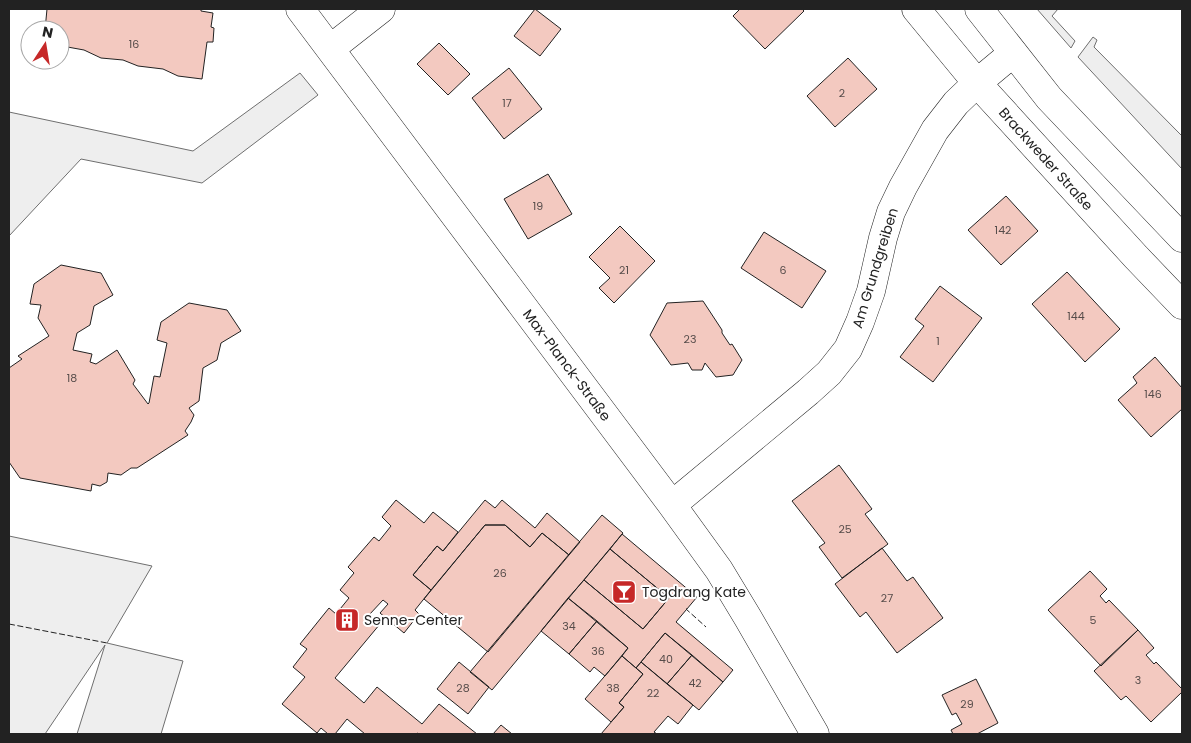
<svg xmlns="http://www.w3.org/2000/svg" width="1191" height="743" viewBox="0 0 1191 743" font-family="Poppins,sans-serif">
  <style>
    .green { fill: #eee; stroke: #6f6f6f }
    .building { fill: #f3c9c0; stroke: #222 }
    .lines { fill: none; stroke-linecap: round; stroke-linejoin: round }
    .street-casing { stroke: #222; stroke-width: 29 }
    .secondary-casing { stroke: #222; stroke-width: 29 }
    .street { stroke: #fff; stroke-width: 28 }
    .secondary { stroke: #fff; stroke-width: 28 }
    .fence { stroke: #222; stroke-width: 1; stroke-dasharray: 6 2.5; stroke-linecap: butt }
    .labels { text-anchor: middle; stroke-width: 4; stroke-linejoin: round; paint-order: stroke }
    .number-label { font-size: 11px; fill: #564c4a }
    .street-label { font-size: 14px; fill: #222; stroke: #fff }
    .poi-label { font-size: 14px; fill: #222; stroke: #fff; text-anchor: start }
  </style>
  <rect width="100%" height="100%" fill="#fff"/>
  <path class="green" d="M1037,9H1058L1052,16L1075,41L1071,48Z
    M1093,37L1097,40L1094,47L1182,136V169L1078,57Z
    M300,73L318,95L202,183L81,159L9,236V112L193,151Z
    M9,536L152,566L107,643L183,661L161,734H77L105,645L45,734H9Z"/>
  <path class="building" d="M47,9H201V11L213,13L211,27L214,28L213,42H207L202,79L178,76L163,69L138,66L123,60L101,58L84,50L62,46L60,45V30H45Z
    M535,9L561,29L540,56L514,36Z
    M740,9H802L804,11L765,49L733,16Z
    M439,43L470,74L448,95L417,64Z
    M848,58L877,89L835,127L807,96Z
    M509,68L542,109L504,139L472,98Z
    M548,174L572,214L528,239L504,199Z
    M1006,196L1038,231L1001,265L968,230Z
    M620,226L655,261L614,303L599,288L610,278L589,257Z
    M764,232L826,271L802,308L741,268Z
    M61,265L101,273L113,295L94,306L90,325L77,333L73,350L92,354L90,362L96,364L117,350L135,380L133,384L148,404L149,403L154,376L160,377L167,343L157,340L161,322L189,303L227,310L241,331L221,343L217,360L203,368L199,401L189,408L194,415L191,422L185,431L188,435L137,468H131L121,475L108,473L107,482L100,486L92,484L91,491L20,478L9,462V368L22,359L18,356L49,336L38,318L41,305L30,304L34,284Z
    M1067,272L1120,329L1085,362L1032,304Z
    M940,286L982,318L933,382L900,357L924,326L915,319Z
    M703,301L722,330V333L730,345L732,344L742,360L733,375L716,377L705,363L702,370H692L688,363L671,365L650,335L667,303Z
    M1155,357L1182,388V409L1151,437L1118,400L1137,383L1133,377Z
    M839,465L872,509L865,514L888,544L842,578L819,547L825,543L792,501Z
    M396,500L424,523L433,512L458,532L443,551L437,546L413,575L431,590L415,610L419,614L404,633L380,613L388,604L383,600L369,615L380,624L335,678L364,703L377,687L422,724L439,704L477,734H419L417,733L416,734H365L347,719L335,734H328L321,728L317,733L282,704L305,677L293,667L307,649L300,644L329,608L336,614L349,598L340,590L354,573L348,567L374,537L379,541L391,526L382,517Z
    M485,500L495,508L502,500L535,528L547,513L580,542L569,555L542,533L530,547L505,525H485L431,590L413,575L437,546L443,551Z
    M602,515L623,533L492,690L470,672Z
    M485,525H505L530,547L542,533L569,555L488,652L424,599Z
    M622,534L697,597L676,622L733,670L723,682L665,633L636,668L622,656L628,648L568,598L584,580L643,629L669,598L610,549Z
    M882,548L907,581L913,577L943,618L897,653L866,612L860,617L835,584Z
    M610,549L669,598L643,629L584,580Z
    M1090,571L1107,589L1100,596L1106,603L1109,600L1138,630L1101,666L1048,610Z
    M568,598L597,621L569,654L541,631Z
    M597,621L628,648L605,676L594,667L590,672L569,654Z
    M1138,630L1154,648L1146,655L1154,664L1156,662L1182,689V692L1151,722L1126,696L1121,700L1094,671Z
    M665,633L692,655L667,684L641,662Z
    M692,655L723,682L699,710L667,684Z
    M622,656L643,674L619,703L624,707L611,722L585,699Z
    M459,662L489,687L468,714L437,689Z
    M641,662L693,705L678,724L668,716L654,732L657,734H601L624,707L619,703L643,674L636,668Z
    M976,679L998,723L977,734H953L951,730L962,724L956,713L952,715L942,695Z
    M501,725L512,734H493Z"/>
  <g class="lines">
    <defs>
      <path id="street" d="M300,9L672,505L719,570L748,618L815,734
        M330,49L381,9
        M672,505L808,392L829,373L848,349L860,322L871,291L883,238L891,212L903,187L935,130L956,103L977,83L1013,53"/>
      <path id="secondary" d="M916,9L977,83L1136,257L1182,305
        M979,9L1049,98L1182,238"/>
    </defs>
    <use href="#street" class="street-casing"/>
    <use href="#secondary" class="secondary-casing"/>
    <use href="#street" class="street"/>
    <use href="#secondary" class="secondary"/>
    <path class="fence" d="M687,609H686L706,627
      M9,624L107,643"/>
  </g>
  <defs>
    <symbol id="bar-square" viewBox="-11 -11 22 22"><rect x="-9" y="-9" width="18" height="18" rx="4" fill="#c62828" stroke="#fff"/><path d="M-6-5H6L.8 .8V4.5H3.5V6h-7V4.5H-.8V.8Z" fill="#fff"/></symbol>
    <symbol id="building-square" viewBox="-11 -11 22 22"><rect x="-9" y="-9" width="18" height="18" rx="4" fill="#c62828" stroke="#fff"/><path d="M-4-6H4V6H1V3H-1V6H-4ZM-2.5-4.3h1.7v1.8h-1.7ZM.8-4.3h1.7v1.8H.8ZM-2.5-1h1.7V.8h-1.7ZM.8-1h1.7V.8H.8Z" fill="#fff"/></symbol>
  </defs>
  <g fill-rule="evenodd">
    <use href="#bar-square" x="610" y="578" width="28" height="28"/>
    <use href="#building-square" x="333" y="606" width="28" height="28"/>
  </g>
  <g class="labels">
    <g class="number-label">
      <text x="134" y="48">16</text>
      <text x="842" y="97">2</text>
      <text x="507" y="107">17</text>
      <text x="538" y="210">19</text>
      <text x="1003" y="234">142</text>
      <text x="624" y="274">21</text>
      <text x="783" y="274">6</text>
      <text x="1076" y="320">144</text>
      <text x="690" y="343">23</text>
      <text x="938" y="345">1</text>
      <text x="72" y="382">18</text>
      <text x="1153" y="398">146</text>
      <text x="845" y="533">25</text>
      <text x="500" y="577">26</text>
      <text x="887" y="602">27</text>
      <text x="1093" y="624">5</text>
      <text x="569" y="630">34</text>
      <text x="598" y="655">36</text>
      <text x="666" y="663">40</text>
      <text x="1138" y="684">3</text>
      <text x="695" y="687">42</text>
      <text x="463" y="692">28</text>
      <text x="613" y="692">38</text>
      <text x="653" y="697">22</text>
      <text x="967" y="708">29</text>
    </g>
    <g class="street-label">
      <text transform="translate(1046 159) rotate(48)" y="5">Brackweder Straße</text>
      <text transform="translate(875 268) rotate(-73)" y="5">Am Grundgreiben</text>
      <text transform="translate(567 365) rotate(53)" y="5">Max-Planck-Straße</text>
    </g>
    <g class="poi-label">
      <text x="642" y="597">Togdrang Kate</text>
      <text x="364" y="625">Senne-Center</text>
    </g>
  </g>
  <rect width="1191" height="743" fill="none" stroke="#222222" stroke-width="20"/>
  <g transform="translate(45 45) rotate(12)"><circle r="24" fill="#ffffff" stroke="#a7a7a7"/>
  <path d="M0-4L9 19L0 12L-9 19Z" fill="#c62828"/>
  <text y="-8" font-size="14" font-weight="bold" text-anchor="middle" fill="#222222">N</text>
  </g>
</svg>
